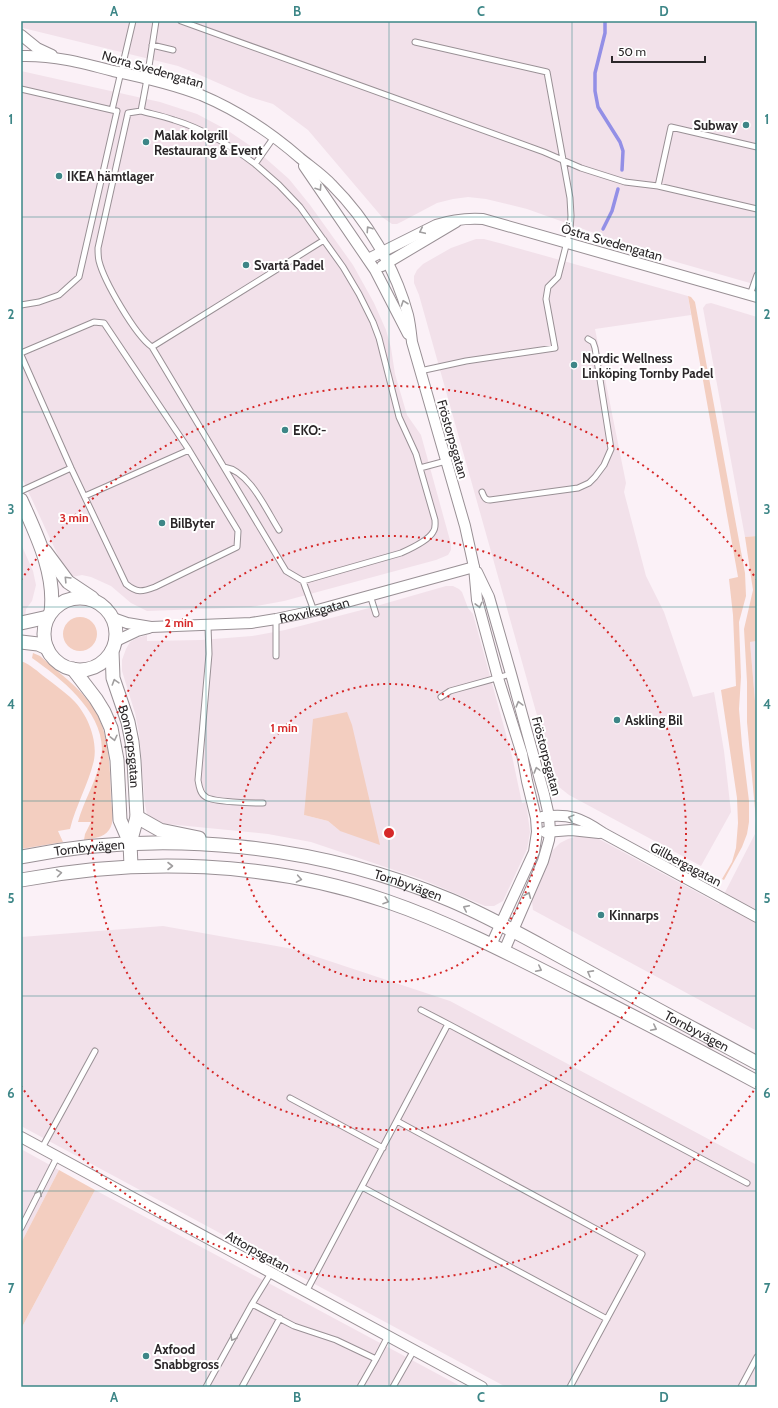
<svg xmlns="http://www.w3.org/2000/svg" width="778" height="1408" viewBox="0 0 778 1408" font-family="Cabin,sans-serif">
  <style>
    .built { fill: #f2e1ea; fill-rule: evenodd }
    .green { fill: #f3cec0 }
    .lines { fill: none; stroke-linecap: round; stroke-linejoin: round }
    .stream { stroke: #938fe6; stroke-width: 3.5 }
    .lane-casing { stroke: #999095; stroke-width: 7 }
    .street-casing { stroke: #999095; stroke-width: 12 }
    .secondary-casing { stroke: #999095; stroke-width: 15 }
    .lane { stroke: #fff; stroke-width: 5 }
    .street { stroke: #fff; stroke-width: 10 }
    .secondary { stroke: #fff; stroke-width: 13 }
    .oneway { stroke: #a09e9f }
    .grid { fill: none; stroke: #3d8687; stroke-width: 1; stroke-opacity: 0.55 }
    .ring { fill: none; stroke: #d62828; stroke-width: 2; stroke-dasharray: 2 4 }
    .poi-dot { fill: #3d8687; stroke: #fff; stroke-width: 1.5 }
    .labels { text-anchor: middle; stroke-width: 4; stroke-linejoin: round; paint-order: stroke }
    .street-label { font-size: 13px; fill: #2b2729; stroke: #fff }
    .poi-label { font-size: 13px; font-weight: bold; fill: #2b2729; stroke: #fff; text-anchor: start }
    .centre { fill: #d62828; stroke: #fff; stroke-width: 2 }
    .ring-label { font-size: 12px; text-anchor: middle; font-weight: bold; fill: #d62828; stroke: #fff; stroke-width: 4; stroke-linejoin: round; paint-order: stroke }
    .neatline { fill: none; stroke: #3d8687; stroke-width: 1.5 }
    .grid-label { font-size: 13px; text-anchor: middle; font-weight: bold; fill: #3d8687 }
  </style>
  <rect width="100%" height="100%" fill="#fbf1f7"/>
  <path class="built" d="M21,21H757V285L673,261L527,209L486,199L468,197L453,199L437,203L403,221L397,224H392L382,217L308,130L273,104L250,97L193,72L178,66L23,28Z
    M21,71L160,102L197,114L227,130L255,149L289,179L310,205L353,265L374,303L386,330L391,348L395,374L407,415L421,435L451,544V550L448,555L436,560L284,601L251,607L229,608L147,611L131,603L111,586L91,577L82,575L72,577L68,573L61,562L21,476Z
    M476,239H484L503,244L688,296L691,315L595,329L626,483L624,492L646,576L664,612L693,697L714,692L724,751L731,812L701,866L569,795L559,787L554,776L419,295L414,283V276L417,270L423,264L451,248Z
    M711,303L757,317V536L745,537L703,308L706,304Z
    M21,544L33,571L36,585L32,601L26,609L25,617H21Z
    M446,586H453L459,589L462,592L468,608L473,614L512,756L522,803L526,802L527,809L530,832L527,849L503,901L494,906H485L421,879L311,842L268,834L157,823L147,814L145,805L139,733L135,713L122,671V660L126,649L130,642L137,638L147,635V641L201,640L252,636L285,630L373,607ZM352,725L340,831L328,821L304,815Z
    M757,641V724L750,642Z
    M757,830V1031L533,910L532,902L533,895L540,875L553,850L560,843L568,839L578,836H588L599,839L719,904Z
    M163,926L293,949L450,1001L757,1165V1387H506L21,1126V937Z
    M21,1149L59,1170L21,1243Z
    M95,1190L462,1387H21V1329Z"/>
  <path class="green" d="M688,296L691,297L695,302L745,573L746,596L739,622L741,677L739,709L742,745L749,801V822L747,834L742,847L724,880L722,879L732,862L736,848L738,823L737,798L721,690L736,686L733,615L729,579L738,577Z
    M757,536V641L750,642L757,724V830L755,834L756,820L747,722V682L744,629L753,590L745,537Z
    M63 634a17 17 0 1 1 34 0a17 17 0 1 1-34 0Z
    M33,653L40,656C58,672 79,687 93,707C110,733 110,769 111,800C112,809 115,822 109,830C103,838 94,838 84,840L85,834L91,822H78C84,800 97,780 101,758C109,716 62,679 32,658Z
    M21,661C31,665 37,671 46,678C54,684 62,690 70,697C86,711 98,738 94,760C89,783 76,805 70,829L58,831L63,842L21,849Z
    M347,712L352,725L380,845L340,831L328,821L304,815L313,719Z
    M59,1170L95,1190L21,1329V1243Z"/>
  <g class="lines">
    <path class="stream" d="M605,21V33L595,73V91L598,107L620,142L623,151L622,170
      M603,229L612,211L618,189"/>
    <defs>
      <path id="lane" d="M156,21L147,79L141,111L128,113L98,248C98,252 98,257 99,261C104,281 135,335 152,347L286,571L303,581
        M181,21L544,152L581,168L625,182L658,186L757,209
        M415,42L547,72L570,198L571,216L570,230L558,277L548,287L546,299L555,348L466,361L420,371
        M152,45L173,50
        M21,89L112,110L133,21
        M141,111C152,114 163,116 174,120C204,129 230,145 255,164
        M274,137L255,164L279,185L300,207L343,267L359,294L373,322L379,338L399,417L416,454L420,468L446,461
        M658,186L671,127L757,147
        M750,295L757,275
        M21,305L39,302L59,295L79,277L117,111L112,110
        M152,347L324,240
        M21,353L94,322L104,323L189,450L238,531L237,547L155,587C142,592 137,593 126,584L71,468L21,355
        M224,467C250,471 266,510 279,530
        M21,491L71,468
        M482,492C484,497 485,500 490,500L578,488L589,483L595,477L604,465L611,449L595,348L593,342L588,339
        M85,496L189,450
        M370,595L376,614
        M314,611L303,581L401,553C410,549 428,541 433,532C436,528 435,524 435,520L420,468
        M276,619V656
        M208,626L209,654L198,780C199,786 200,794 206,797C213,802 251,803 263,803
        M441,697L450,691L511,674
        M421,1010L448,1024
        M290,1098L383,1148
        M397,1121L642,1254L570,1387
        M42,1148L95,1051
        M362,1187L607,1319
        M21,1228L57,1157
        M271,1273L252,1304L294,1326L336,1340L376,1359L388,1336
        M306,1292L448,1024L747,1183
        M206,1387L252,1304
        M242,1387L280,1318
        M360,1387L376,1359
        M393,1387L414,1350
        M741,1387L757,1357"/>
      <g id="street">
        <path d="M21,35L37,48L52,55"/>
        <path d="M21,56C53,55 83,63 113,71C142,77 173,84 201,95C239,111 269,131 300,158C311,167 323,175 332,185C367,220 395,267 408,315C410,323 411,333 412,342L465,526L474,567L477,600L498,678L522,754L527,781L536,818L537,832L534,852L491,945"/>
        <path d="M304,166L375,270L408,334"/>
        <path d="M368,259L436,225C451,220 467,218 483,219L757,297"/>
        <path d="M382,266L456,222"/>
        <path d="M477,572L489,597L511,674L544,794L549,816L550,832L549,840L543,861L504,951"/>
        <path id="s1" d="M113,618L127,623L151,627L251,623L276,619L314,611L474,567"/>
        <path d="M116,641L137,631L149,628"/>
        <path d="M542,817C569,813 581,818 603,833L757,917"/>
        <path d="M545,832L571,830L599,833"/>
        <path d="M21,1137L482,1387"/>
      </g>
      <g id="secondary">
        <path d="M21,500C36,534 56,573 51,612"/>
        <path d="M45,551L68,582L92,598"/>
        <circle cx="80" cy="634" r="36"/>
        <path d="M21,623L48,617"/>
        <path d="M21,642L38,644L47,648"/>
        <path id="s2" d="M112,651L113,678L128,722L132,742L134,761L137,817L130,843"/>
        <path d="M73,669L96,699L104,712L111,728L117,760L120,820L130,843L131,866"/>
        <path d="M137,817L160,830L199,838"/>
        <path id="s3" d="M21,857C163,828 317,844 450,900C495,919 537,944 580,967C639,1000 698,1031 757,1063"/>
        <path d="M21,880C141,857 269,861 386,901C453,924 516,957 579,989C639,1019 698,1050 757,1082"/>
      </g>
    </defs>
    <use href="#lane" class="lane-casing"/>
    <use href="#street" class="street-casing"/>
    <use href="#secondary" class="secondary-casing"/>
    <use href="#lane" class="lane"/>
    <use href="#street" class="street"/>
    <use href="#secondary" class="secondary"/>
  </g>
  <defs><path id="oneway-chevron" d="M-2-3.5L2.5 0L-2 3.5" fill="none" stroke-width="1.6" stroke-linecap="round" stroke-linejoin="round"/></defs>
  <g class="oneway">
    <use href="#oneway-chevron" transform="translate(319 188) rotate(57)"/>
    <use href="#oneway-chevron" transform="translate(369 229) rotate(-124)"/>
    <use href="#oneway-chevron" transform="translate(422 231) rotate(155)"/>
    <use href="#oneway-chevron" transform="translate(404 303) rotate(-109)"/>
    <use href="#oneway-chevron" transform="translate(67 579) rotate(-134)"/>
    <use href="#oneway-chevron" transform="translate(479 605) rotate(76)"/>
    <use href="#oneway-chevron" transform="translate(115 682) rotate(-107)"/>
    <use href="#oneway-chevron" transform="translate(519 704) rotate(-105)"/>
    <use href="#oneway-chevron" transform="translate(114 738) rotate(77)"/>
    <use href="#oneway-chevron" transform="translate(537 770) rotate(-106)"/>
    <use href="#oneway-chevron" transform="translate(571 818) rotate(-165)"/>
    <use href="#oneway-chevron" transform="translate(170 866)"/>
    <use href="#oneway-chevron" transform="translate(59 873) rotate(-8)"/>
    <use href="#oneway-chevron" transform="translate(299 879) rotate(10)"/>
    <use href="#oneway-chevron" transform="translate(528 895) rotate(-67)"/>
    <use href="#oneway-chevron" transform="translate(386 901) rotate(19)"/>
    <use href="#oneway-chevron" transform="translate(466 908) rotate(-154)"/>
    <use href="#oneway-chevron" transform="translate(539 969) rotate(27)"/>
    <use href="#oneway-chevron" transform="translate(590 973) rotate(-151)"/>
    <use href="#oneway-chevron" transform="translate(654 1028) rotate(27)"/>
    <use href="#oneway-chevron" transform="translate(39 1193) rotate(-64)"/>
    <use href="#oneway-chevron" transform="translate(233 1338) rotate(119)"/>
  </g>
  <path class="grid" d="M206,21V1387M389,21V1387M572,21V1387M21,217H757M21,412H757M21,607H757M21,801H757M21,996H757M21,1191H757"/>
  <g class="ring">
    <circle cx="389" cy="833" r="149"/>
    <circle cx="389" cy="833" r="297"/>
    <path d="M757 1086A446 446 0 0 1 21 1086M21 580A446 446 0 0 1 757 580"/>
  </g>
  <g class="poi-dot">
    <circle cx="746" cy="125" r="4"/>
    <circle cx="146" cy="142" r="4"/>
    <circle cx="59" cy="176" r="4"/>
    <circle cx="246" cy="265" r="4"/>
    <circle cx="574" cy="365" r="4"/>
    <circle cx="285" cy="430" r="4"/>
    <circle cx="162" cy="523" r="4"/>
    <circle cx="617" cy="720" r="4"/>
    <circle cx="601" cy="915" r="4"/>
    <circle cx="146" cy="1356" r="4"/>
  </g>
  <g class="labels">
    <g class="street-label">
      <text transform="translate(153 69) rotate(16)" y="5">Norra Svedengatan</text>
      <text transform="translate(612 242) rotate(16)" y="5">Östra Svedengatan</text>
      <text transform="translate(453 439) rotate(74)" y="5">Fröstorpsgatan</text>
      <text dy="5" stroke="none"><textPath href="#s1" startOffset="204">Roxviksgatan</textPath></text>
      <text dy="5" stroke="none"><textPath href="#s2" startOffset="98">Bonnorpsgatan</textPath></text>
      <text transform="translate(547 756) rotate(75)" y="5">Fröstorpsgatan</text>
      <text dy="5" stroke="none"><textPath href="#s3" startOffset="69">Tornbyvägen</textPath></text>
      <text transform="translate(686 864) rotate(28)" y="5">Gillbergagatan</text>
      <text dy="5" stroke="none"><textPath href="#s3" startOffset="393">Tornbyvägen</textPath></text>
      <text dy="5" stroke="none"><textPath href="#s3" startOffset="717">Tornbyvägen</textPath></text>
      <text transform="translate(258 1251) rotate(29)" y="5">Attorpsgatan</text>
    </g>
    <g class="poi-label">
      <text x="738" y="130" text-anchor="end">Subway</text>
      <text x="154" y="140">Malak kolgrill<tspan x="154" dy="15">Restaurang &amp; Event</tspan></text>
      <text x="67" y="181">IKEA hämtlager</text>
      <text x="254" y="270">Svartå Padel</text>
      <text x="582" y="363">Nordic Wellness<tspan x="582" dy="15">Linköping Tornby Padel</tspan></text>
      <text x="293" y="435">EKO:-</text>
      <text x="170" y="528">BilByter</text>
      <text x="625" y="725">Askling Bil</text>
      <text x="609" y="920">Kinnarps</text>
      <text x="154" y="1354">Axfood<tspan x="154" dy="15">Snabbgross</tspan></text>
    </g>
  </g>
  <circle cx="389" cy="833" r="6" class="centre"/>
  <g class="ring-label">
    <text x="74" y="522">3 min</text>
    <text x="179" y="627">2 min</text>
    <text x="284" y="732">1 min</text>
  </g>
  <rect width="778" height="1408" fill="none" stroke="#ffffff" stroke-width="44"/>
  <path d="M612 56v6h93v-6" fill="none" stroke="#2b2729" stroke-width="2"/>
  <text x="618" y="56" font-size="12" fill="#2b2729" stroke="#ffffff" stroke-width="3" paint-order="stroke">50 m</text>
  <rect x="22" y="22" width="734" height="1364" class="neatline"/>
  <g class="grid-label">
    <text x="114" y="16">A</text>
    <text x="297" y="16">B</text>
    <text x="481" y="16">C</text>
    <text x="664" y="16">D</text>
    <text x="11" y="124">1</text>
    <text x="767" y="124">1</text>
    <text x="11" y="319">2</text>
    <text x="767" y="319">2</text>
    <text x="11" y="514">3</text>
    <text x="767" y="514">3</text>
    <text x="11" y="709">4</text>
    <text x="767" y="709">4</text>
    <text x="11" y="903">5</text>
    <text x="767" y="903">5</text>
    <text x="11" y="1098">6</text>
    <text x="767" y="1098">6</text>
    <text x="11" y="1293">7</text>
    <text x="767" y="1293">7</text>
    <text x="114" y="1402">A</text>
    <text x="297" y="1402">B</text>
    <text x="481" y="1402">C</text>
    <text x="664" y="1402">D</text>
  </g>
</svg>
